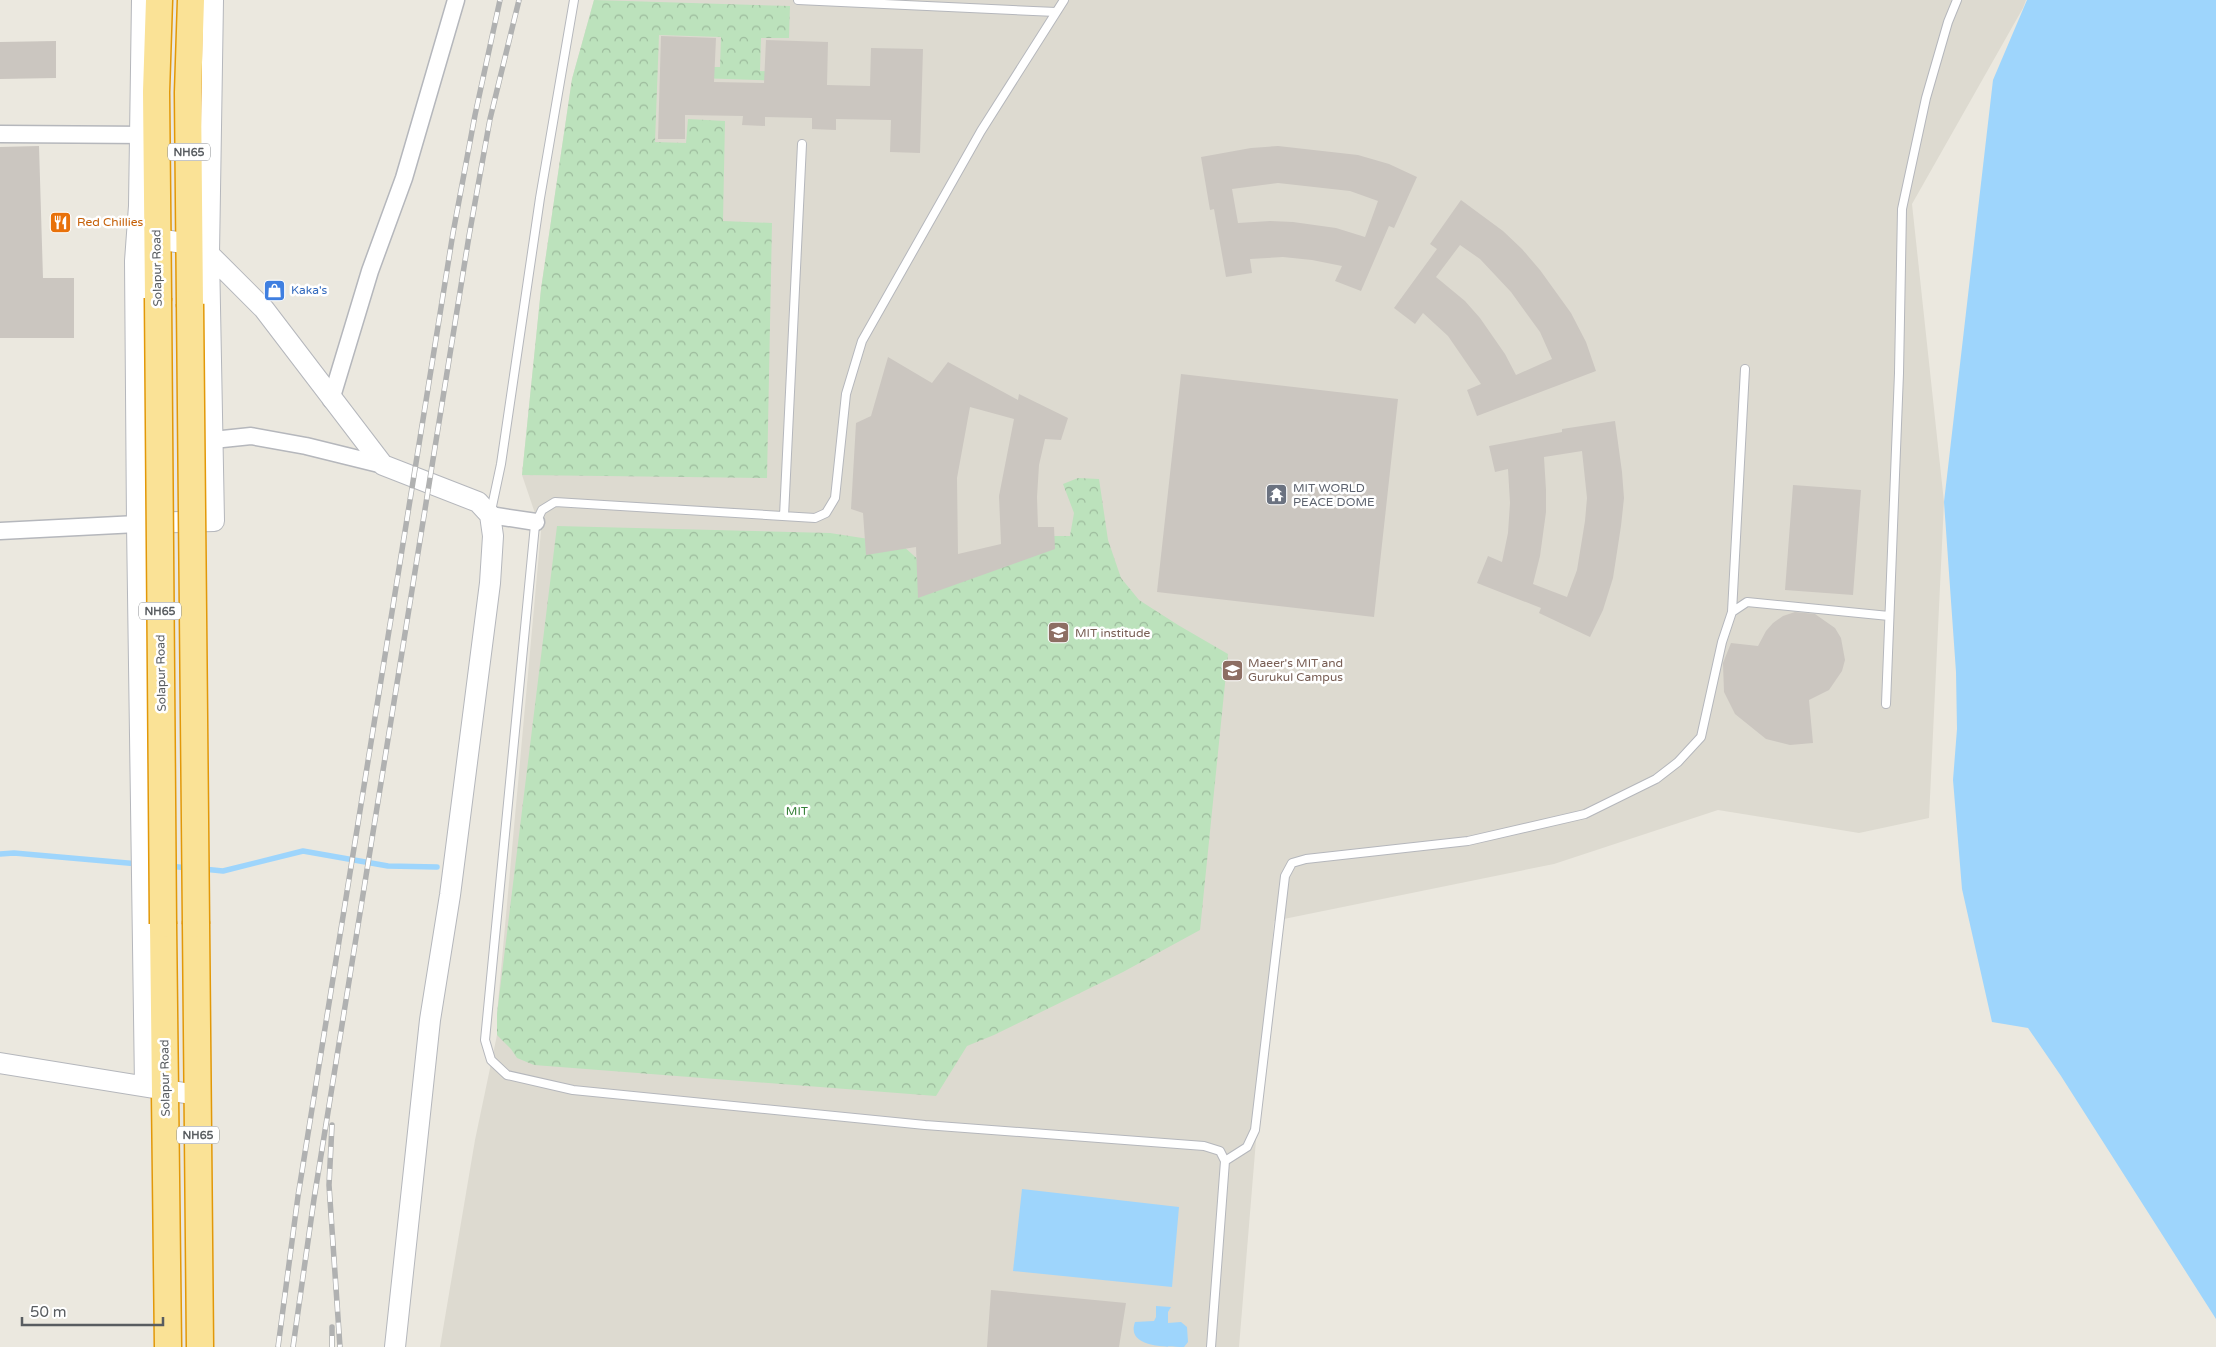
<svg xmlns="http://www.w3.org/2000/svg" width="2216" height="1347" viewBox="0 0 2216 1347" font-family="'Varela Round',sans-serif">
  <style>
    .education { fill: #dddad0 }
    .park { fill: url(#park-crowns) }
    .water { fill: #9ed5fc }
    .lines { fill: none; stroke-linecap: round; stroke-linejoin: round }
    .stream { stroke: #9ed5fc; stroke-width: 5.5 }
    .building { fill: #cbc6c0; fill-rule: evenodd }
    .service-casing { stroke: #b5b7bc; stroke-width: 10 }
    .minor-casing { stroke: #b5b7bc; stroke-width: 19 }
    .tertiary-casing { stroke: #b5b7bc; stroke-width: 22 }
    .trunk-casing { stroke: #e29808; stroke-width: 29 }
    .service { stroke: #fff; stroke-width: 8 }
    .minor { stroke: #fff; stroke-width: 16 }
    .tertiary { stroke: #fff; stroke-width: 20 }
    .trunk { stroke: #fae296; stroke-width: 26 }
    .rail-casing { stroke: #b0b1b1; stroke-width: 5.5 }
    .rail { stroke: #fff; stroke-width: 4; stroke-dasharray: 11; stroke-linecap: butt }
    .trunk-bridge-casing { stroke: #e29808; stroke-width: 29; stroke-linecap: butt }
    .trunk-bridge { stroke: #fae296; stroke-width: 26 }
    .labels { text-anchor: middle; stroke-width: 5; stroke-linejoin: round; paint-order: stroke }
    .shield { fill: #fff; stroke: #8a8d90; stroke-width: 1 }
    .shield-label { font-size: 11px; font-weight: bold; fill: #585c60 }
    .food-label { font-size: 12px; fill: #c56008; stroke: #fff; text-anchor: start }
    .street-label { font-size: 12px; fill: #585c60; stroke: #fff }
    .shop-label { font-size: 12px; fill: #366cbe; stroke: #fff; text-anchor: start }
    .worship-label { font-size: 12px; fill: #5b616d; stroke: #fff; text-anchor: start }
    .education-label { font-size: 12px; fill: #785e54; stroke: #fff; text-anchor: start }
    .park-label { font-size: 12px; fill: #368038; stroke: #fff }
  </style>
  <defs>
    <pattern id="park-crowns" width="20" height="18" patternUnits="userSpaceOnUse" patternTransform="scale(1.25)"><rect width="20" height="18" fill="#bce2bc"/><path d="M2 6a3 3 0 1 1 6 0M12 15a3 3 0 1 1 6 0" fill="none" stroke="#9cba9c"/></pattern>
  </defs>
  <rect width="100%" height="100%" fill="#ebe8df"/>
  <path class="education" d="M594,0H2026L2023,8L1912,204L1944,502L1929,818L1859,833L1718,810L1554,864L1274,921L1239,1347H440L475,1140L497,1035V1014L541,531L522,475L541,289L572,79Z"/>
  <path class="park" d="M594,0L790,6L789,38H761L760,71L789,72L788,81L697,78V67H720L721,37L659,35L655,142L686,143L688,119L725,121L723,221L772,223L767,478L522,475L541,289L572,79Z
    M1078,478L1099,479L1108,540L1121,578L1139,600L1178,625L1228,654L1200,930L1123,972L994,1035L967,1046L936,1096L534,1065L517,1058L511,1049L497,1035V1014L557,526L830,533L901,544L935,575L1049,536H1070L1074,513L1063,484Z"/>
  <path class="water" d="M2027,0H2216V1319L2061,1076L2028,1028L1992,1022L1962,889L1953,780L1957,729L1956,672L1944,502L1993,80Z
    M1022,1189L1179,1207L1172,1287L1013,1271Z
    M1156,1306L1171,1307L1168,1312V1323L1181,1322L1187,1327L1188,1342L1184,1347C1163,1347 1126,1347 1135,1322L1154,1321L1156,1317Z"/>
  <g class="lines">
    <path class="stream" d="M0,854L14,853L139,864
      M168,866L189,868
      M203,869L223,871L303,851L388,866L437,867"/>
  </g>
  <path class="building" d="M661,36L716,38L714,82L764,83L766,40L828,42L827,85L870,86L871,48L923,49L920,153L890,152L891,120L836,119V130L812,129V118L765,117V126L742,125L743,116L685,115V139H658Z
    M56,41V78L0,79V42Z
    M39,146L43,278H74V338H0V147Z
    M1278,146L1358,155L1389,164L1417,177L1394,228L1389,226L1361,291L1335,281L1342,266L1312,260L1283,257L1250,259L1252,273L1226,277L1214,209L1210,210L1201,157L1251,148ZM1278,183L1350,191L1378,201L1365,237L1336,228L1293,222L1270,221L1238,223L1232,189Z
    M1461,200L1503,231L1522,249L1540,270L1571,313L1586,342L1596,371L1477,416L1467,390L1481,384L1448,336L1423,313L1415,324L1394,308L1437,249L1430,244ZM1460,245L1480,259L1511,292L1540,332L1552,359L1516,375L1505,354L1480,318L1465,301L1436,277Z
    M888,357L932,383L948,362L1018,400L1019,394L1068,418L1061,440L1045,439L1039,465L1037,497L1038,527H1054L1055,549L918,598L916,547L866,555L863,513L851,509L856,423L871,416ZM970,407L1014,419L999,496L1001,544L958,554L957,478Z
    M1181,374L1398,399L1374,617L1157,592Z
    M1615,421L1622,472L1624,498L1621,526L1613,578L1603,610L1590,637L1539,613L1541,608L1477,583L1488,556L1502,562L1508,533L1510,503L1508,469L1495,472L1489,446L1562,432V429ZM1582,451L1587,498L1585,521L1577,570L1567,597L1533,584L1540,556L1546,512V490L1544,457Z
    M1793,485L1861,490L1853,595L1785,590Z
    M1795,612L1815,614L1835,628L1841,638L1845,660L1842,671L1829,690L1809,700L1813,743L1790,745L1766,739L1735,714L1724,692L1723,663L1731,643L1758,646L1766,631L1773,623L1783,616Z
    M991,1290L1126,1303L1119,1347H987Z"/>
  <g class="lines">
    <defs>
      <path id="service" d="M798,0L1056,12
        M1064,0L981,131L862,341L846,394L835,498L826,513L815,518L555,502L542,510L535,525L485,1040L491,1060L507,1075L573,1090L925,1125L1204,1146L1220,1151L1225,1161L1211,1347
        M491,511L501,464L540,198L574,0
        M784,516L802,144
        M1732,612L1745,369
        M1886,704L1899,373L1902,209L1926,98L1948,22L1957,0
        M1225,1161L1247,1147L1255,1130L1285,876L1292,863L1306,859L1468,841L1585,814L1656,779L1678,762L1701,737L1722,642L1732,612L1747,602L1889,616"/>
      <path id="minor" d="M0,134L151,135
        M331,400L370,271L404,178L456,0
        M213,440L251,436L306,446L383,465
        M490,515L536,522
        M0,531L137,524"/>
      <path id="tertiary" d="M142,0L139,206L135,261L137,524L145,1086
        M138,229L157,239L190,244L209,254L264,309L383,465L478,502L490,515L493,536L490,583L450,895L430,1020L395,1347
        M146,523L214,521L209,254L213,0
        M0,1063L197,1095"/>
      <path id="trunk" d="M158,298L156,92L159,0
        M190,304L188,93L191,0
        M163,924L168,1347
        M196,924L200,1347"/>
    </defs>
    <use href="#service" class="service-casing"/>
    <use href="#minor" class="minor-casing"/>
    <use href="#tertiary" class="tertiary-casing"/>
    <use href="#trunk" class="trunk-casing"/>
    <use href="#service" class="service"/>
    <use href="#minor" class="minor"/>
    <use href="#tertiary" class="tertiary"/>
    <use href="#trunk" class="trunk"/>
    <defs>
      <path id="rail" d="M332,1125L329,1185L340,1347
        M278,1347L298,1196L453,233L475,115L500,0
        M293,1347L314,1199L469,236L490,119L519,0
        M332,1347V1327"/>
    </defs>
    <use href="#rail" class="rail-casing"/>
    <use href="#rail" class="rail"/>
    <defs>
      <path id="trunk-bridge" d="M158,298L163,924
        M190,304L196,924"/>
    </defs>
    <use href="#trunk-bridge" class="trunk-bridge-casing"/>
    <use href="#trunk-bridge" class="trunk-bridge"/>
  </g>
  <defs>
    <symbol id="restaurant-square" viewBox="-11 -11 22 22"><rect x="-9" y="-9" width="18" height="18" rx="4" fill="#e8710a" stroke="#fff"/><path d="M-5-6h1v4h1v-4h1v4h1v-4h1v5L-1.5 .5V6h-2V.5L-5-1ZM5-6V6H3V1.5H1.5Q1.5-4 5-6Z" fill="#fff"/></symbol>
    <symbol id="shop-square" viewBox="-11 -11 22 22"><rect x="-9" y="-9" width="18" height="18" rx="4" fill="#3f7fe0" stroke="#fff"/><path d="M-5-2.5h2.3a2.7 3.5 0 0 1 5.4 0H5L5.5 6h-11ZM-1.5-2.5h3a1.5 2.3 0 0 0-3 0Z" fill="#fff"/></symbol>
    <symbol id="temple-square" viewBox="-11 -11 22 22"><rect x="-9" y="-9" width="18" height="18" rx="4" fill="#6b7280" stroke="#fff"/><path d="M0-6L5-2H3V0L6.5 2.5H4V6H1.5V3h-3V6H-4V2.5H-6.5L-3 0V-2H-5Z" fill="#fff"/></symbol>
    <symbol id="university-square" viewBox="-11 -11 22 22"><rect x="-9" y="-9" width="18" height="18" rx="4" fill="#8d6e63" stroke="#fff"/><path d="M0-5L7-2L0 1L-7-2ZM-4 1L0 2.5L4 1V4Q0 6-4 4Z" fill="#fff"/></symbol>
    <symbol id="school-square" viewBox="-11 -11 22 22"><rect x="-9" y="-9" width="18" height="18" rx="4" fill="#8d6e63" stroke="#fff"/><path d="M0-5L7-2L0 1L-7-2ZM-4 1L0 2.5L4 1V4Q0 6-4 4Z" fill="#fff"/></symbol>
  </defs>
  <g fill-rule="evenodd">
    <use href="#restaurant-square" x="48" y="210" width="25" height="25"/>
    <use href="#shop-square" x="262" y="278" width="25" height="25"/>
    <use href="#temple-square" x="1264" y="482" width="25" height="25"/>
    <use href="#university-square" x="1046" y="620" width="25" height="25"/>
    <use href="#school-square" x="1220" y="658" width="25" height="25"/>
  </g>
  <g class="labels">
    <g class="shield">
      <rect x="168" y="143.5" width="42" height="17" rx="4"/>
      <rect x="139" y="602.5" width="42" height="17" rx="4"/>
      <rect x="177" y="1126.5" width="42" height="17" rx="4"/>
    </g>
    <g class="shield-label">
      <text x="189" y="156">NH65</text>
      <text x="160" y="615">NH65</text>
      <text x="198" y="1139">NH65</text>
    </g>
    <g class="food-label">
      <text x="77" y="226">Red Chillies</text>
    </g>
    <g class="street-label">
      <text transform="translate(157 268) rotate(-91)" y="4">Solapur Road</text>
      <text transform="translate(161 673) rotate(-91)" y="4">Solapur Road</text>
      <text transform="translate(165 1078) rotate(-91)" y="4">Solapur Road</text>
    </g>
    <g class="shop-label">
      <text x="291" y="294">Kaka's</text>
    </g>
    <g class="worship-label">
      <text x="1293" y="492">MIT WORLD<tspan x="1293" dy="14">PEACE DOME</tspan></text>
    </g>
    <g class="education-label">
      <text x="1075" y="637">MIT institude</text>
      <text x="1248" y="667">Maeer's MIT and<tspan x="1248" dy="14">Gurukul Campus</tspan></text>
    </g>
    <g class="park-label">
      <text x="797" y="815">MIT</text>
    </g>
  </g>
  <path d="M22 1317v8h141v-8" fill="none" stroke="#585c60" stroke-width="2.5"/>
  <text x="30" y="1317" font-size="15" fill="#585c60" stroke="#ffffff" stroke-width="4" paint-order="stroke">50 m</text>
</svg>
